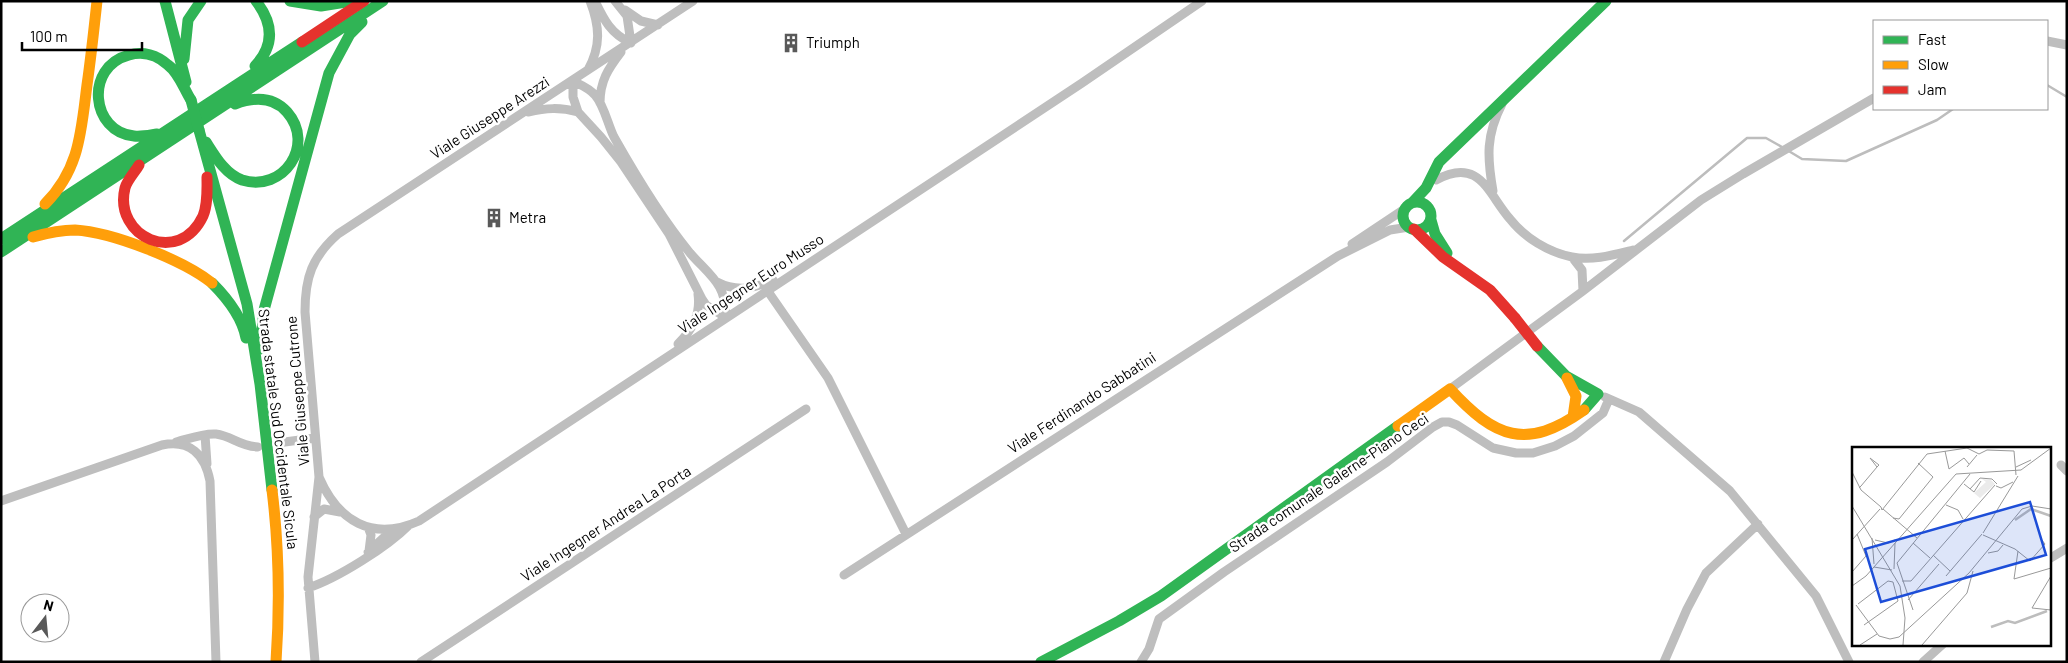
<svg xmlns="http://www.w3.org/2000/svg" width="2068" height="663" viewBox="0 0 2068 663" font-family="Barlow,sans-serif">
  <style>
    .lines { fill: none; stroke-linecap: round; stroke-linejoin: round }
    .stream { stroke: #bdbdbd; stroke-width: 2.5 }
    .street { stroke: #bebebe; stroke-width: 9 }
    .fast { stroke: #30b455; stroke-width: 11 }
    .slow { stroke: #ff9f0a; stroke-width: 11 }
    .jam { stroke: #e5322d; stroke-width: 11 }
    .fast-bridge { stroke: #30b455; stroke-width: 11 }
    .jam-bridge { stroke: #e5322d; stroke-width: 11 }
    .labels { text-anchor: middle; stroke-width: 5; stroke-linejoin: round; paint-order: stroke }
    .poi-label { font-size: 15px; fill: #000; stroke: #fff; text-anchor: start }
    .street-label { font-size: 15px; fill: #000; stroke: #fff }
    .inset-river { fill: none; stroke: #bdbdbd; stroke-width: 2.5 }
    .inset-road { fill: none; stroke: #999; stroke-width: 1 }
    .view { fill: #1d4ed8; fill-opacity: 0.15; stroke: #1d4ed8; stroke-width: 2.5 }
    .inset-edge { fill: none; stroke: #000; stroke-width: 2.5 }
  </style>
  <rect width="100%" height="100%" fill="#fff"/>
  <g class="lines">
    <path class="stream" d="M2047,85L2067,97
      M1787,150L1802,159L1846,161L1937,120L1953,109
      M1624,241L1747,138H1766L1782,147"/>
    <path class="street" d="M595,1C604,20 611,34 631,43L627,16L615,1
      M625,10L641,21L658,25
      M2047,41L2067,45
      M588,70C601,46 600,27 590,1
      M573,81C581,85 589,88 595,95C604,105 608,125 614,137C636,176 662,219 690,253C709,275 728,285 725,317L706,305L702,299L669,234L621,162L601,137L578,112L573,97Z
      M600,103C600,81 608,69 621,52
      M528,112C546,108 560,107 578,112
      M1436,180C1480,156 1488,194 1510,219C1525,238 1548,252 1572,257C1592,261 1613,255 1633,250
      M1493,191C1487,157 1486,135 1502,104
      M1352,244L1406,208
      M1572,257L1582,270L1583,291
      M717,282C736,292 754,289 773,280
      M767,290L828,378L906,534
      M678,344C692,330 701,315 698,294
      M1450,389L1583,291L1701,200L1743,174L1874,98
      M1605,397L1639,412L1730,491L1816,596L1849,662
      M205,435L207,464
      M176,442C188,439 203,433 216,434C232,436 239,446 258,447
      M277,443L315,438
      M2061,465L2067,471
      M319,477C338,521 372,542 419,521L1082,83L1202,1
      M1,501L162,445C190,439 205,455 210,481L216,662
      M314,517L324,509L340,512
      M368,527L371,535L369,551
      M368,552L392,530
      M2049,559L2067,548
      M844,575L1338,256L1390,230L1409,227
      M308,588C338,578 387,547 409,525
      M315,662L308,577L319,477L305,312C305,277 312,257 338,234L693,1
      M421,662L806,409
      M1141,662L1149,649L1159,619L1224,572L1387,462L1433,427L1442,422H1449L1457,425L1493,448L1516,453H1533L1555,446L1574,436L1603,413L1609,399
      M1664,662L1687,609L1706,573L1758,524
      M1923,662L1943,644"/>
    <path class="fast" d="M165,1L186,82
      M290,1L321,6L352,1
      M184,59L188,20L201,1
      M255,66C275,45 273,23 256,1
      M199,130L247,304L260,384L272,490
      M157,134C150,135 141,137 134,136C91,132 84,67 129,55C143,51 157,55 168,65C179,73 184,89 191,100
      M206,142C215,156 225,174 242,180C283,193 316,145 287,112C273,96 254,97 235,104
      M1403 216a14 14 0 1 1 28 0a14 14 0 1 1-28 0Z
      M1412,203L1426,188L1439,162L1606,1
      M1431,220L1435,234L1447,253
      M1,239L302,42
      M1,252L383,1
      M212,283C227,298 242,316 246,338
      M1537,346L1566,376L1598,394L1584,410
      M260,349L264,310L329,73L350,34L362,22
      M1041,662L1119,621L1161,596L1398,426"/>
    <path class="slow" d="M45,204C80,169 81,131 87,85C91,57 94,29 97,1
      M33,237C47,233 60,230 75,230C112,232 183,260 212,283
      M1567,378L1576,396L1573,417
      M1398,426L1450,389C1495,438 1526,451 1584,410
      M272,490C279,547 280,604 276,662"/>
    <path class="jam" d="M302,42L364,1
      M139,165C135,172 127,180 125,188C113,237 179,267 203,216C208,204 207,189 207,177
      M1414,229L1443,257L1490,290L1515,318"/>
    <path class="fast-bridge" d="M191,100L199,130"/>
    <path class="jam-bridge" d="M1515,318L1537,346"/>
  </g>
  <defs>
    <symbol id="building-bare" viewBox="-9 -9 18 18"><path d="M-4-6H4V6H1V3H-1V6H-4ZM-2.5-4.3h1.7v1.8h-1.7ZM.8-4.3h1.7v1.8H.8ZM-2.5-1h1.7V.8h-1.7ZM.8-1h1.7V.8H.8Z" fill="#595959" stroke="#fff" stroke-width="2.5" paint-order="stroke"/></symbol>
  </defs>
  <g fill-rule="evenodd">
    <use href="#building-bare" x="777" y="29" width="28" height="28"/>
    <use href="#building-bare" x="480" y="204" width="28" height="28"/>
  </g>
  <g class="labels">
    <g class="poi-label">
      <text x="806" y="48">Triumph</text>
      <text x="509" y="223">Metra</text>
    </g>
    <g class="street-label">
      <text transform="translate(490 118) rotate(-33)" y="5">Viale Giuseppe Arezzi</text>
      <text transform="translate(751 284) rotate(-33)" y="5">Viale Ingegner Euro Musso</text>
      <text transform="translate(298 391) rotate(-95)" y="5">Viale Giuseppe Cutrone</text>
      <text transform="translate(1082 403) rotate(-33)" y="5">Viale Ferdinando Sabbatini</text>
      <text transform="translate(278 429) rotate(83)" y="5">Strada statale Sud Occidentale Sicula</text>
      <text transform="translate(1329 483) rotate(-34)" y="5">Strada comunale Galerne-Piano Ceci</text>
      <text transform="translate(606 524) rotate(-33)" y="5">Viale Ingegner Andrea La Porta</text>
    </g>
  </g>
  <g transform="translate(1852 447)">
    <rect width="199" height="199" fill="#fff"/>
    <path d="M130,32L139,33L143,37L128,51L122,46L134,35Z" fill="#ebebeb"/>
    <path class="inset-river" d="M163,73L179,62L199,69M139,180L156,174L163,176L195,164"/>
    <path class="inset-road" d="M93,4L97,22L112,11L117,17M127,7L135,3L162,4L164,28M66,16L81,30M115,20L125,8M164,20L179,13M0,25L9,43L29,60M112,37L122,45L129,34M144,39L149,41L161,35M7,41L9,39L25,20L27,18L18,11L25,20M118,42L128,31L140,32L145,37M94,58L106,63L111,72M0,59L48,139L53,171L51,198M29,60L30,63L75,7L115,1L127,7M31,62L65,91M41,71L47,72L81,30M131,86L166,29M131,88L163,102L178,114L193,97L189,92M20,91L22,117M0,93L28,62M23,93L36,96L43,93M61,96L78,111M166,104L162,132L199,121M136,106L146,104L151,98M81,108L98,124M22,120L40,123M42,122L43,96M0,125L14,109L5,87M94,129L130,87M199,129L180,161L199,163M50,134H59L143,38M0,139L14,129L104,27L169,23L199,1M56,153L87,117M6,157L36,134L41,135L46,154L12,178M4,158L27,189L38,192L47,190L117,126L170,62L180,59L199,62M61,163L45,116L118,27M8,198L25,187M70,198L115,146L121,124"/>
    <path class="view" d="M178,55L194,108L29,155L13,102Z"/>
    <rect width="199" height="199" class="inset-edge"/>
  </g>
  <rect width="2068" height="663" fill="none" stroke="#000000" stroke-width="5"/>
  <rect x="1873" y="20" width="175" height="90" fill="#ffffff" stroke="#999999"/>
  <rect x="1883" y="36" width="25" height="8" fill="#30b455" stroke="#999999"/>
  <text x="1918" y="45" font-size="15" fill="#000000">Fast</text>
  <rect x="1883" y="61" width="25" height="8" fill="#ff9f0a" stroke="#999999"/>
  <text x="1918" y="70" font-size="15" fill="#000000">Slow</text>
  <rect x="1883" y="86" width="25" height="8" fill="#e5322d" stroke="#999999"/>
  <text x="1918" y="95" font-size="15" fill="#000000">Jam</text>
  <g transform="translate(45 618) rotate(16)"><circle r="24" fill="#ffffff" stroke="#999999"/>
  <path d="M0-4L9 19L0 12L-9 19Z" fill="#595959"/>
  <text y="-8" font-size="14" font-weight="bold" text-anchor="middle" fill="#000000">N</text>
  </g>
  <path d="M22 42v8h120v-8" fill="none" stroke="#000000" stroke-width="2.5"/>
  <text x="30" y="42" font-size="15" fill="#000000" stroke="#ffffff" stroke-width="4" paint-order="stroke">100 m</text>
</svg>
